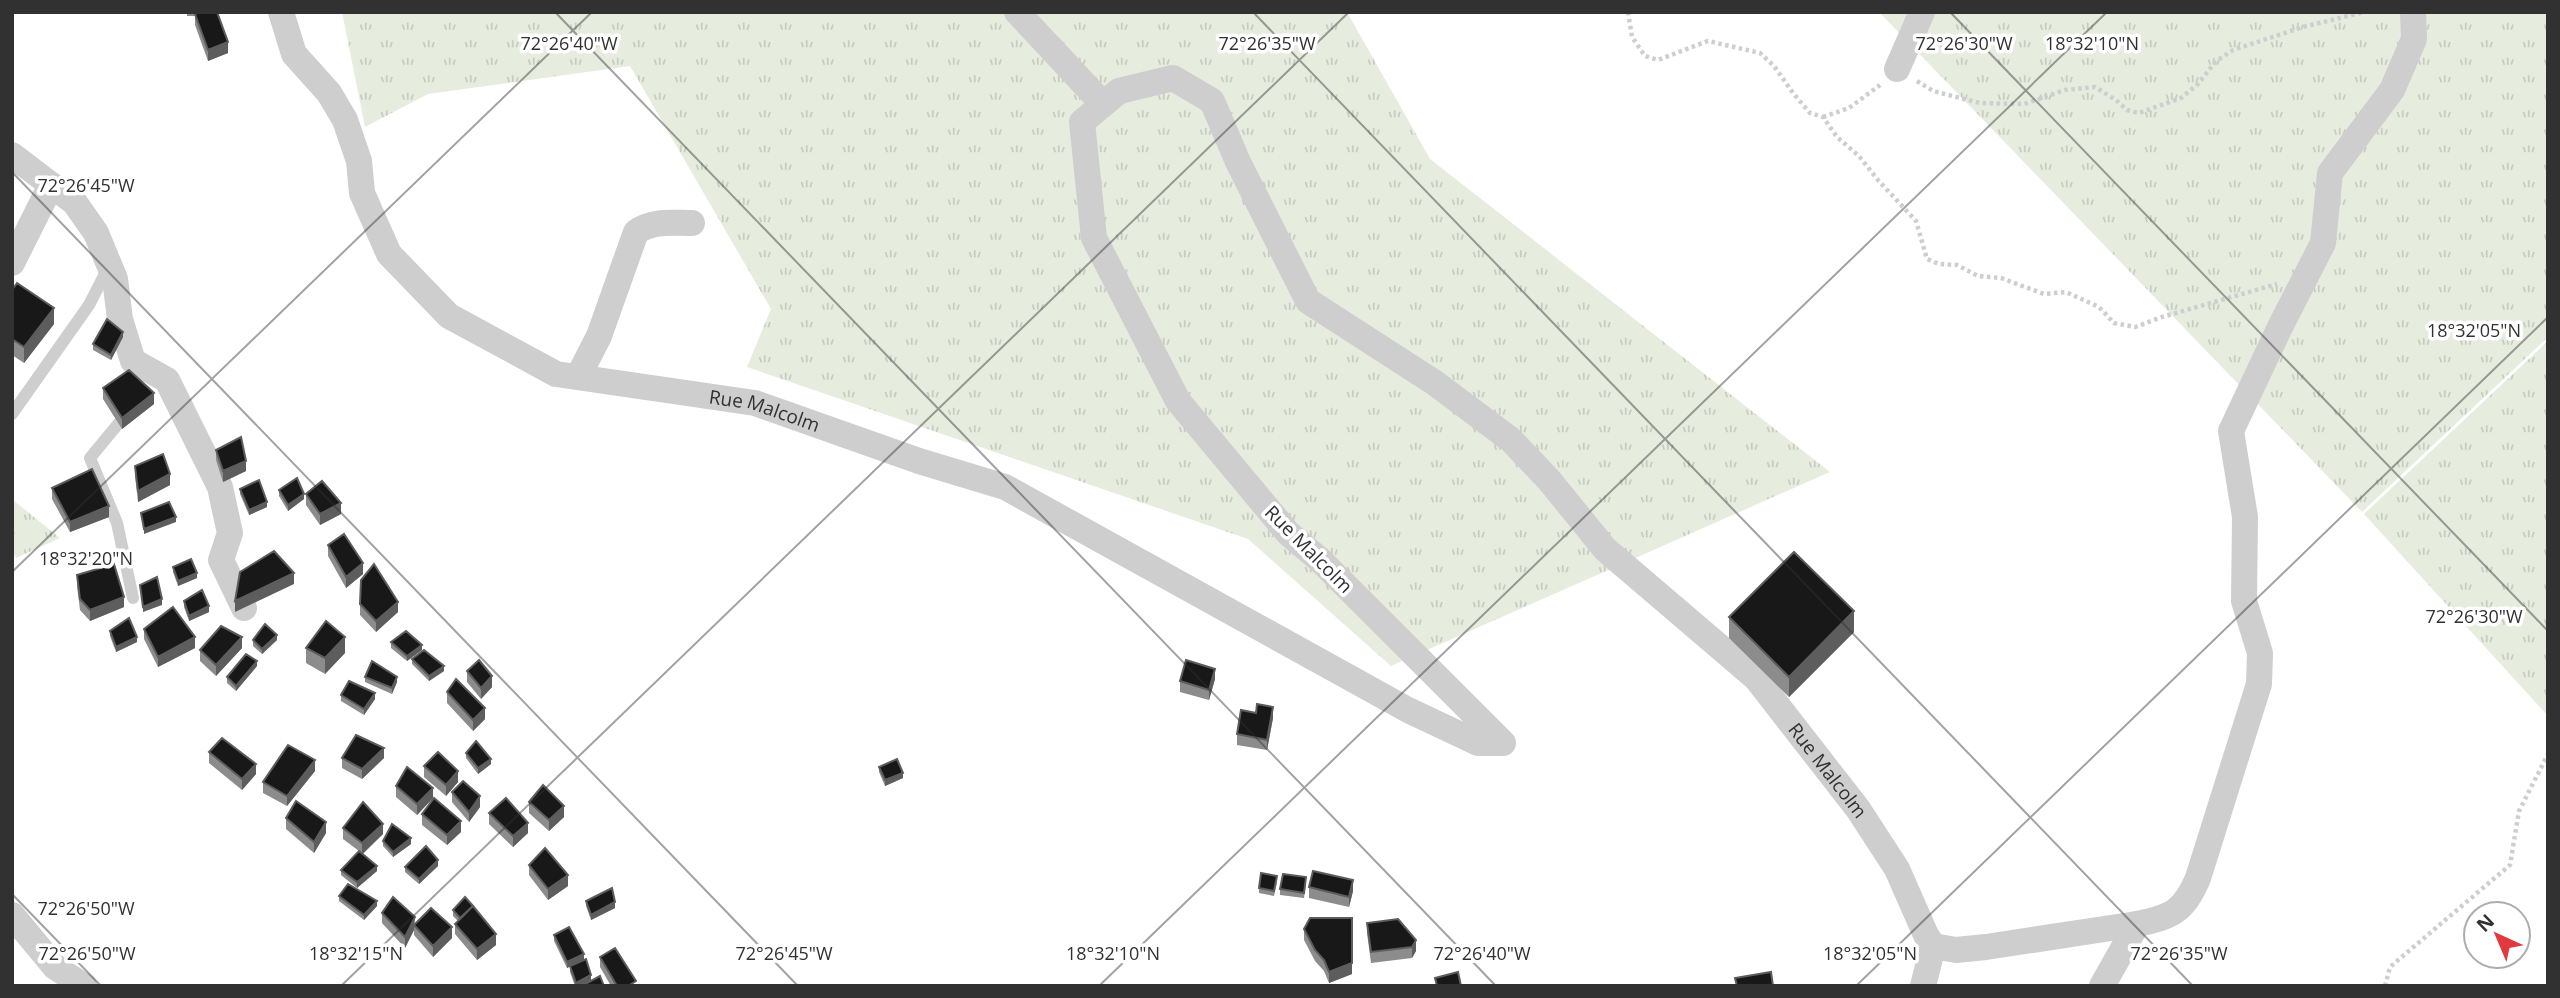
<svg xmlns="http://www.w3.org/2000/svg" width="2560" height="998" viewBox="0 0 2560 998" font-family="'Open Sans',sans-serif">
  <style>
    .grass { fill: url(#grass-tufts) }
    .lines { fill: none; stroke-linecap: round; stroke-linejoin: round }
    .path { stroke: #cecece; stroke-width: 4.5; stroke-dasharray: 3.5 3.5; stroke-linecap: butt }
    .service { stroke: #cecece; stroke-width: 12 }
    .minor { stroke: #cecece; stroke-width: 26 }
    .wall { fill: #8c8c8c }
    .shaded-wall { fill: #5d5d5d }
    .building { fill: #181818; stroke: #5d5d5d; stroke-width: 2 }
    .ticks { fill: none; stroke: #313131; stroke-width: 2; stroke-opacity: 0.45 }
    .labels { text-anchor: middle; stroke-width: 7; stroke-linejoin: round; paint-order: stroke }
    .street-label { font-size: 19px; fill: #313131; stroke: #fff }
    .ticks-label { font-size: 18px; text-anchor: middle; fill: #313131; stroke: #fff; stroke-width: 7; stroke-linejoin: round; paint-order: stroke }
  </style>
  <defs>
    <pattern id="grass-tufts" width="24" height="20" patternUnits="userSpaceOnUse" patternTransform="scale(1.75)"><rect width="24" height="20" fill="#e6eddf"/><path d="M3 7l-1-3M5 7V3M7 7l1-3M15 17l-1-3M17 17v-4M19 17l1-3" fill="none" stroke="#c6ccc0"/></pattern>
  </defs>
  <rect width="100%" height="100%" fill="#fff"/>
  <path class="grass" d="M342,12H1347L1430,159L1830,472L1391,666L1248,539L747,367L771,309L630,66L428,94L365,127Z
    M1879,12H2548V337L2362,512Z
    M2548,341V716L2364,514Z
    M12,500H13L60,538L16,558L12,551Z"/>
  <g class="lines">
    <path class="path" d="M1628,12L1632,37L1645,56L1658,60L1708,41L1760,53L1774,66L1793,93L1810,113L1823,117L1837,137L1859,156L1878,180L1916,221L1927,259L1939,264L1957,265L1978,276L2001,278L2044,294L2066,292L2099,307L2114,323L2135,327L2162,317L2277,284
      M1917,81L1933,91L1980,103L2024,104L2065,90L2095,87L2116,100L2127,110L2139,113L2181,98L2199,83L2215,62L2233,50L2303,27L2364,12
      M1823,117L1849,108L1880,85
      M2385,986L2390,967L2510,865L2519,811L2548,754"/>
    <path class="service" d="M126,409L123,418L90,458L117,523L133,598
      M12,414L89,305L109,266"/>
    <g class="minor">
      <path id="s1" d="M281,12L294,54L329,93L345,120L359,161L362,193L389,254L449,316L556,374L755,403L919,461L1005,487L1408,710L1478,743H1503L1320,560L1288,533L1178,401L1094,238L1082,122L1119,91L1173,78L1212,101L1238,162L1308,301L1435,383L1511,440L1549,480L1605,549L1756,678L1858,809L1897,869L1926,935L1933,946L1923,986"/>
      <path d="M1017,12L1103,104"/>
      <path d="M1897,69L1922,12"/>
      <path d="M12,155L75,203L96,233L115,279L120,319L133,361L167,380L220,487L230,533L221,560L244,608"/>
      <path d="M12,263L51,185"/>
      <path d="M578,377L599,336L636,232C653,220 672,223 692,223"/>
      <path d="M12,915L55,967L84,986"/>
      <path d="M1933,946L1956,950L1986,947L2137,924"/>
      <path d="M2102,986L2137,924C2171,917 2184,912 2198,878L2259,684L2260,653L2244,601L2245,517L2231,431L2280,327L2323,243L2330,173L2392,90L2414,39L2413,12"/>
    </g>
  </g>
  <path class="wall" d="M187,12H217L228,53L208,61L195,25V16H187Z
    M12,290L54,324L24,363L12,355Z
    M123,337L111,360L93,350V344Z
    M103,388L154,404L122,429L103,399Z
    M216,450L246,471L223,482L216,460Z
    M135,466L170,485L138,502L135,476Z
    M52,488L109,517L70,532L52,499Z
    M240,489L267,507L249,515L240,494Z
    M279,490L304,499L288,511L279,496Z
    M306,494L341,514L320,525L306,505Z
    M328,545L363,574L346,588L328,556Z
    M173,567L197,578L178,586L173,572Z
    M77,575L124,607L90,621L80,610L77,586Z
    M184,601L209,612L189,621L184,607Z
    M360,604L398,612L376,632L360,615Z
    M1729,617L1854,632L1789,697L1729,638Z
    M144,629L195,648L158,667L144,639Z
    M110,631L137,642L116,652L110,636Z
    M253,640H277L262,654L253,646Z
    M391,642L422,650L407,661L391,648Z
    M242,648L216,676L200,661V650Z
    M306,648L345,653L325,674L306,663Z
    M412,659L444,671L429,681L412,664Z
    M257,666L236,691L227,683V677Z
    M467,671L492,687L481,699L467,682Z
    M365,677L397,682L392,694L365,682Z
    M1215,679L1209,700L1180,692V681Z
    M447,692L485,719L473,731L447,703Z
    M341,695L375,699L364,715L341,701Z
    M1256,713L1273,718L1267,750L1237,745V734Z
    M209,752L256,774L242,790L209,763Z
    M466,753L491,764L478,774L466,758Z
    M342,758H384L362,779L342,768Z
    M424,766L458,782L446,796L424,777Z
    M879,767L903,778L885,786L879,772Z
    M315,771L287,806L263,793V782Z
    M396,786L433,798L417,815L396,797Z
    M452,792L480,807L469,822L452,802Z
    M529,802L564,817L549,831L529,813Z
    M489,813L528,833L513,847L489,824Z
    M422,814L461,832L447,845L422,825Z
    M286,818L326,833L314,853L286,829Z
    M343,828L383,834L363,854L377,871L357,888L341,875V870L359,851L343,839Z
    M383,841L411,844L393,857L383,846Z
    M529,865L568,886L548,900L529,875Z
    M438,866L419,884L405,872V867Z
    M1277,882L1274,896L1259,893V888Z
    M1306,883L1304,898L1280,895V889Z
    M1309,887L1353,891L1349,907L1309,898Z
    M339,896L377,906L364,920L339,901Z
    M586,901L615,908L591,920L586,906Z
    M453,910L496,945L477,960L455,934V924L458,921L453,916Z
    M382,913L415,924L452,938L433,957L414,935V930L405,948L382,923Z
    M1398,919L1416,951L1412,958L1371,963L1367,933V923Z
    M1304,929L1352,974L1329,983L1324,971L1315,961L1304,940Z
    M554,935L584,960L591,980L581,986H575L570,972V966L567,968L554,941Z
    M600,957L636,986H611L600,967Z"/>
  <path class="shaded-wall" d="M228,42V53L208,61V50Z
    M54,308V324L24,363V347Z
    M123,332V337L111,360V355Z
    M14,360V376L12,378V362Z
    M154,393V404L122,429V418Z
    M246,461V471L223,482V471Z
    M170,474V485L138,502V491Z
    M304,494V499L288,511V505Z
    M267,502V507L249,515V510Z
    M341,503V514L320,525V514Z
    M109,506V517L70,532V522Z
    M176,517V522L144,534V529Z
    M363,563V574L346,588V577Z
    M197,573V578L178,586V581Z
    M294,573V584L235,612V601Z
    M124,597V607L90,621V610Z
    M162,599V605L143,612V607Z
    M398,602V612L376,632V621Z
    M209,606V612L189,621V616Z
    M1854,611V632L1789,697V677Z
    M277,635V640L262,654V649Z
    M137,637V642L116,652V647Z
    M195,637V648L158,667V657Z
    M242,637V648L216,676V665Z
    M345,637V653L325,674V658Z
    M422,645V650L407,661V656Z
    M257,661V666L236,691V686Z
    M444,666V671L429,681V676Z
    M1215,669V679L1209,700V690Z
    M492,676V687L481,699V688Z
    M397,677V682L392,694V688Z
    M375,693V699L364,715V709Z
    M1273,707V718L1267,750V740Z
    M485,708V719L473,731V720Z
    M384,748V758L362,779V769Z
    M491,759V764L478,774V768Z
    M315,760V771L287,806V796Z
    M256,764V774L242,790V779Z
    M458,771V782L446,796V785Z
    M903,773V778L885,786V780Z
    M433,788V798L417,815V804Z
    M480,796V807L469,822V812Z
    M564,806V817L549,831V820Z
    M461,821V832L447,845V835Z
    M326,822V833L314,853V842Z
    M528,823V833L513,847V836Z
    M383,824V834L362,854V843Z
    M411,838V844L393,857V852Z
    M438,860V866L419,884V879Z
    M377,866V871L357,888V882Z
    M568,875V886L548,900V889Z
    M1353,880V891L1349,907V897Z
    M377,901V906L364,920V915Z
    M615,902V908L591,920V915Z
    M415,917L414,930L405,948V937Z
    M452,927V938L433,957V946Z
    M496,934V945L477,960V949Z
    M1416,940V951L1412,958V947Z
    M584,954V960L567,968V962Z
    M1352,963V974L1329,983V972Z
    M591,975V980L581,986H576V983Z"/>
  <path class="building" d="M200,12H217L228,42L208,50L195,14Z
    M17,283L54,308L24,347L12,339V290Z
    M107,319L123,332L111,355L93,344Z
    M129,370L154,393L122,418L103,388Z
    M241,437L246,461L223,471L216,450Z
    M163,454L170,474L138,491L135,466Z
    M92,469L109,506L70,522L52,488Z
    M297,478L304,494L288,505L279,490Z
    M259,480L267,502L249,510L240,489Z
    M322,481L341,503L320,514L306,494Z
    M169,502L176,517L144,529L141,513Z
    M344,534L363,563L346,577L328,545Z
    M274,551L294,573L235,601L240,572Z
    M1794,552L1854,611L1789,677L1729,617Z
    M191,559L197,573L178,581L173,567Z
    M114,564L124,597L90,610L80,599L77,575Z
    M374,564L398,602L376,621L360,604L361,580Z
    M157,577L162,599L143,607L140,585Z
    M202,590L209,606L189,616L184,601Z
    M173,607L195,637L158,657L144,629Z
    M129,618L137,637L116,647L110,631Z
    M326,621L345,637L325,658L306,648Z
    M265,624L277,635L262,649L253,640Z
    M221,626L242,637L216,665L200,650Z
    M406,631L422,645L407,656L391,642Z
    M424,650L444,666L429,676L412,659Z
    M246,654L257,661L236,686L227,677Z
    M479,660L492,676L481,688L467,671Z
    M1186,660L1215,669L1209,690L1180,681Z
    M372,661L397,677L392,688L365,677Z
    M456,679L485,708L473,720L447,692Z
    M349,681L375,693L364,709L341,695Z
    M1257,704L1273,707L1267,740L1237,734L1241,710L1256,713Z
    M356,735L384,748L362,769L342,758Z
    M222,738L256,764L242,779L209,752Z
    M476,741L491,759L478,768L466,753Z
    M288,745L315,760L287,796L263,782Z
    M438,752L458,771L446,785L424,766Z
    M897,759L903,773L885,780L879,767Z
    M407,767L433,788L417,804L396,786Z
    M463,781L480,796L469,812L452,792Z
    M543,785L564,806L549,820L529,802Z
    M434,798L461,821L447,835L422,814Z
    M506,798L528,823L513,836L489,813Z
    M296,801L326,822L314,842L286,818Z
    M363,802L383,824L362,843L343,828Z
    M392,824L411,838L393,852L383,841Z
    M426,846L438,860L419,879L405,867Z
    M545,848L568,875L548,889L529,865Z
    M359,851L377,866L357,882L341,870Z
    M1313,871L1353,880L1349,897L1309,887Z
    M1261,873L1277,876L1274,891L1259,888Z
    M1283,874L1306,877L1304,893L1280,889Z
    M348,884L377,901L364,915L339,896Z
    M612,888L615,902L591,915L586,901Z
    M393,897L415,917L405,937L382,913Z
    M465,897L474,907L473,906L460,918L453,910Z
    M473,906L496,934L477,949L455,924Z
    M431,908L452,927L433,946L414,925Z
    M1310,918H1352V963L1329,972L1324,960L1315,950L1304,929Z
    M1398,919L1416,940L1412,947L1371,952L1367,923Z
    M569,927L584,954L567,962L554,935Z
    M615,948L636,981L628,986H617L600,957Z
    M586,959L591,975L576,983L570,966Z
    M1458,972L1461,986H1437L1435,978Z
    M1771,972L1773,986H1737L1735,978Z
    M600,976L604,986H585V984Z"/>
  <path class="ticks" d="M555,12L1496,986M1253,12L2193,986M1950,12L2548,631M12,172L798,986M12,572L592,12M12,894L101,986M341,986L1349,12M1099,986L2107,12M1856,986L2548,317"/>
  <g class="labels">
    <g class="street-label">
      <text dy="7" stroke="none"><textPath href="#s1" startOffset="690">Rue Malcolm</textPath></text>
      <text transform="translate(1309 549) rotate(45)" y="7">Rue Malcolm</text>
      <text dy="7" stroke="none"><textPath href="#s1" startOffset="3355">Rue Malcolm</textPath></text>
    </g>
  </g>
  <g class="ticks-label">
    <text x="2092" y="50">18°32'10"N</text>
    <text x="569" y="50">72°26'40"W</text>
    <text x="1267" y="50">72°26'35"W</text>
    <text x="1964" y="50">72°26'30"W</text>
    <text x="86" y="192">72°26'45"W</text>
    <text x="2474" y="337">18°32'05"N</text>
    <text x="86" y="565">18°32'20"N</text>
    <text x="2474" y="623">72°26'30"W</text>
    <text x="86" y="915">72°26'50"W</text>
    <text x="87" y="960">72°26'50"W</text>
    <text x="784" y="960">72°26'45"W</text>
    <text x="1482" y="960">72°26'40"W</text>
    <text x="2179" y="960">72°26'35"W</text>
    <text x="356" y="960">18°32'15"N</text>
    <text x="1113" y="960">18°32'10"N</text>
    <text x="1870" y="960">18°32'05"N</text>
  </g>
  <rect width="2560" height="998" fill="none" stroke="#313131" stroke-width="28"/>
  <g transform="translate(2497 935) rotate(316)"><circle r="33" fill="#ffffff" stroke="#adadad" stroke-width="2"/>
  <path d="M0-5L12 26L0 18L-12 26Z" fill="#e03a3f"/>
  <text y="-10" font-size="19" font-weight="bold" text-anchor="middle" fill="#313131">N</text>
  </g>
</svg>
